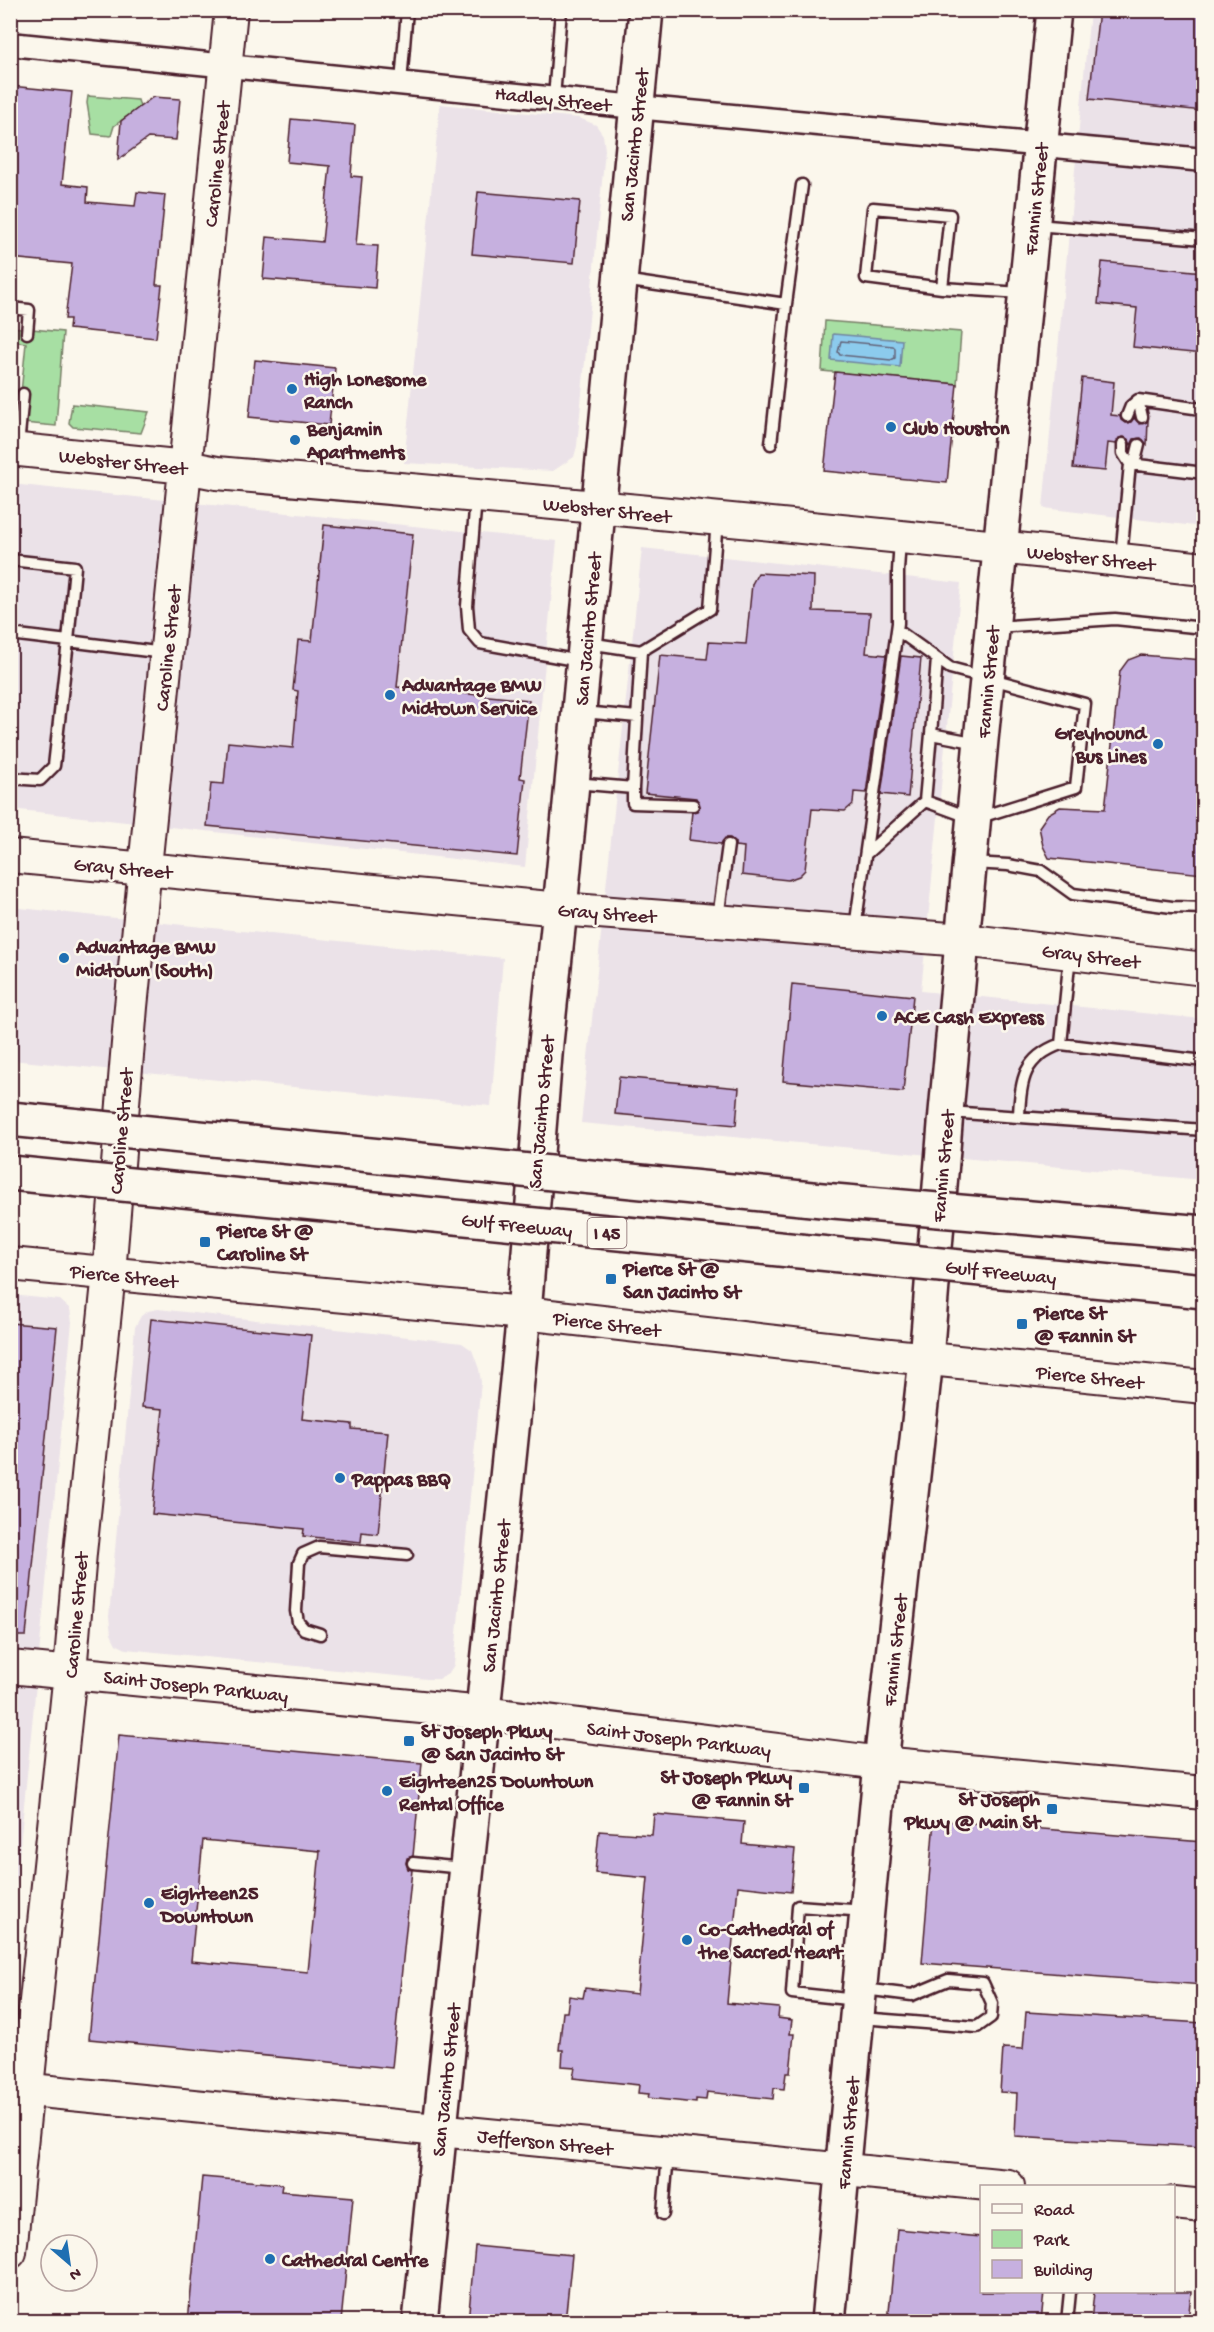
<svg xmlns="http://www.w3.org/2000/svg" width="1214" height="2332" viewBox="0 0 1214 2332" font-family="'Gochi Hand',sans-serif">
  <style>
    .built { fill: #ebe2e8 }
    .green { fill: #a7dfa3; stroke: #787f67; stroke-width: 1.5 }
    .water { fill: #8ccbed; stroke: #72869f; stroke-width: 1.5 }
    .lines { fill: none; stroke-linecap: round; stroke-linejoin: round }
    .shore { stroke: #646479; stroke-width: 1.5 }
    .building { fill: #c6b0df; stroke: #4a1f2b; stroke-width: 1.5; fill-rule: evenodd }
    .lane-casing { stroke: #4a1f2b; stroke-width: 15 }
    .street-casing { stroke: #4a1f2b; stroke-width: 27 }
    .secondary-casing { stroke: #4a1f2b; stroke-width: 36 }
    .primary-casing { stroke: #4a1f2b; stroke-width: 38 }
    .lane { stroke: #fbf7ec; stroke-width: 10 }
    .street { stroke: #fbf7ec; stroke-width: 22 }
    .secondary { stroke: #fbf7ec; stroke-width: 32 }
    .primary { stroke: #fbf7ec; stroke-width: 33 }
    .highway-bridge-casing { stroke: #4a1f2b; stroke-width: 38; stroke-linecap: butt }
    .highway-bridge { stroke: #fbf7ec; stroke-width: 33 }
    .poi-dot { fill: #1f6fb2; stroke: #fbf7ec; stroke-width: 2 }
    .labels { text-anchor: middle; stroke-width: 5; stroke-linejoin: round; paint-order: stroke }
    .shield { fill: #fbf7ec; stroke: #7f6065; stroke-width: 1.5 }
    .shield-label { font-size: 18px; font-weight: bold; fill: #4a1f2b }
    .street-label { font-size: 20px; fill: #4a1f2b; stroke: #fbf7ec }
    .poi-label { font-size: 20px; font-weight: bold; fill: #4a1f2b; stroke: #fbf7ec; text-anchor: start }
  </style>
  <rect width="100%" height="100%" fill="#fbf7ec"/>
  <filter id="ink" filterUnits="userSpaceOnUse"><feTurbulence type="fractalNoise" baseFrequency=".0167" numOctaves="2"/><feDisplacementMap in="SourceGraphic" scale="12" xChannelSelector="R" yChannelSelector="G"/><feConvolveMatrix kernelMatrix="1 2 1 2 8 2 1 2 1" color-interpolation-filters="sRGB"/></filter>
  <g filter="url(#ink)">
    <path class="built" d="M1090,11H1203V527L1043,508Z
      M440,104L579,118L596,125L603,135L605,150L577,446L574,457L553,471L404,463Z
      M11,484L557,541L525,867L11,809Z
      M642,548L961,583L921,991L1203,1019V1180L581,1123Z
      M10,907L503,958L491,1106L11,1060Z
      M11,1295L60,1300L70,1309L72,1322L11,1936Z
      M158,1309L462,1343L472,1350L479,1369L481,1382L454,1665L448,1674L439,1679H427L126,1649L116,1644L111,1634L109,1617L135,1327L141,1316L148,1311Z"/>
    <path class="green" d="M88,96L138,100L140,107L114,126L111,136L92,134L87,103Z
      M825,321L961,332L957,384L822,371Z
      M11,327L63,332L56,426L12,422L11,419V392L21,393L26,343L11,341Z
      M72,404L149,412L141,433L73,427L69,423Z"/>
    <path class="water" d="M833,334L902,340L900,367L831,360Z"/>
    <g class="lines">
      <path class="shore" d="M841,341L893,346L895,348V358L891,360L840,355L838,352Z"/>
    </g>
    <path class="building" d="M1099,10H1203V111L1089,99Z
      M10,86L72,92L62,184L88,187L87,202L135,206L137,192L165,195L156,285H162L156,338L69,329L70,319H65L72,264L10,258Z
      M153,97L180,99L176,140L148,138L118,160L121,121Z
      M291,119L355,125L351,176L362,177L356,245L378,246L375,288L263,279L267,237L322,242L330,166L287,162Z
      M478,192L580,201L574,263L472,254Z
      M1102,262L1203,272V354L1133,347L1137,308L1098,304Z
      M255,360L335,368L329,425L249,417Z
      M835,372L957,384L947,483L824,471Z
      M1082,378L1114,382L1111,415L1120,416L1121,420L1125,423L1131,422L1134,418L1140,424L1148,421L1147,445L1141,438L1134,439L1131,445L1129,440L1124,437L1119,438L1116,444L1108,443L1105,471L1073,468Z
      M324,525L413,534L397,687L529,700L520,778L525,779L517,856L207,826L211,783L224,784L228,742L293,748L298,691L293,690L298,640L312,641Z
      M758,573L814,576L813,611L870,613L866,653L886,655L866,793L854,792L853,804L845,811L812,809L805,870L799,876L788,880L742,875L744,847L735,846V842L730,838H725L721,844L689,840L692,812L697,811L700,806L696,798L645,793L660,655L707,659L709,642L746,644L752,584Z
      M1141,655L1203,660V874L1049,858L1043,846L1039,827L1048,814L1060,807L1105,809L1120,671L1128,660Z
      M901,656L921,658L908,797L881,794Z
      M792,984L913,996L903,1092L783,1081Z
      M619,1077L739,1088L736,1125L615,1114Z
      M151,1319L311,1335L302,1419L352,1424V1429L388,1432L378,1534L362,1532L361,1542L303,1536L304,1529L152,1514L163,1409L142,1407Z
      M10,1323L57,1327L26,1636H10Z
      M119,1735L422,1763L413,1856L407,1858L406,1863L408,1869L412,1870L392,2068L89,2039ZM203,1840L320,1851L308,1972L191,1961Z
      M654,1814L744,1822L742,1844L795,1849L791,1892L738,1886L727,2003L779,2008L778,2018L792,2020L790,2034H794L790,2073H786L784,2089L774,2088L773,2099L707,2092L706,2100L696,2099V2103L648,2098L649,2094L638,2093L639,2085L573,2078L575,2067L562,2066L563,2050H559L563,2012H567L569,1996L583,1998L585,1988L637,1994L648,1878L595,1873L599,1831L652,1835Z
      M934,1820L1203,1842V1985L922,1963Z
      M1026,2012L1203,2023V2147L1015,2136L1017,2093L1000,2092L1003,2048L1023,2049Z
      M202,2177L282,2184L281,2191L353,2197L341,2322H188Z
      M897,2229L981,2237V2292H1044L1041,2322H888Z
      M475,2246L572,2255L565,2322H468Z
      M1094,2292H1191L1188,2322H1091Z"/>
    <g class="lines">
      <defs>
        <path id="lane" d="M401,83L407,10
          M554,98L561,10
          M1036,225L1204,239
          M623,280L786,304L771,444
          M942,288L950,215L873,208L866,278L942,288L1022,293
          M786,304L802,185
          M10,308L29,310L27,333
          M1138,400L1201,409
          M1127,416L1131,406L1138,400L1142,417
          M1123,444V453L1130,464L1136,457L1139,445
          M18,446L23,394
          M476,498L467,606L469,630L480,643L580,661
          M1121,557L1130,464L1204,473
          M10,560L75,567L68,641L164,653
          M996,627L1115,619L1204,628
          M897,630L950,668L1085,704L1076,787L974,819L925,801L931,734
          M10,634L68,641L54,766L40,780L10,778
          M588,643L641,651
          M937,659L931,734L978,743
          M583,712L637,717
          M575,783L633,788L641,651L710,609L717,520
          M633,788V803L693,805
          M867,853L925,801
          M972,863L1008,865L1041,871L1073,894L1172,907L1204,908
          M718,918L728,845
          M855,928L898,623V571L900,539
          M1061,1044L1070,955
          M949,1112L1204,1130
          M1019,1117C1020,1080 1024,1057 1061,1044L1204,1061
          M320,1634L304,1629L298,1622L296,1611L299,1563L303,1554L319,1547L407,1555
          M413,1863L463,1868
          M856,2000L792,1993L798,1906L865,1911
          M861,2018L977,2027L991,2017L992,2003L983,1983L948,1980L912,1995L864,1989
          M663,2214L668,2154
          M1067,2322L1070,2292"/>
        <path id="street" d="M10,44L636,107L1204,160"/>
        <path id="secondary" d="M10,449L186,467L217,473C546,501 875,533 1204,569
          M10,856L560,909L963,940L1204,969
          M10,1264L524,1313L880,1354L1204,1387
          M10,1667L483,1713L881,1763L1204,1793
          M10,2088L1008,2186
          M1174,2203L1204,2206
          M10,2252L70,1672L80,1553L109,1273L131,1007L231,10"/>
        <path id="primary" d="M420,2322L524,1313L546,1043L560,909L646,10
          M828,2322L881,1763L926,1359L946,1112L981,740L1054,10"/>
      </defs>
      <use href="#lane" class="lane-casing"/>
      <use href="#street" class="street-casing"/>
      <use href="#secondary" class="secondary-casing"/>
      <use href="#primary" class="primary-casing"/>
      <use href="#lane" class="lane"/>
      <use href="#street" class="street"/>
      <use href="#secondary" class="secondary"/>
      <use href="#primary" class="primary"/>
      <defs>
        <path id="highway-bridge" d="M10,1119L822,1200L1204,1233
          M10,1173L1204,1291"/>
      </defs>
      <use href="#highway-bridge" class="highway-bridge-casing"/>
      <use href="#highway-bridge" class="highway-bridge"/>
    </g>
  </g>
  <g class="poi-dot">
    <circle cx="292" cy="389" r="6"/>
    <circle cx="891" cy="427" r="6"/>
    <circle cx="295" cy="440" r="6"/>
    <circle cx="390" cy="695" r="6"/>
    <circle cx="1158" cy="744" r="6"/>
    <circle cx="64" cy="958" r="6"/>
    <circle cx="882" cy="1016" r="6"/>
    <rect x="199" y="1236" width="12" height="12" rx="3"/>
    <rect x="605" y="1273" width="12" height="12" rx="3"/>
    <rect x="1016" y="1318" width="12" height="12" rx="3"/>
    <circle cx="340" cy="1478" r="6"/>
    <rect x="403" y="1735" width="12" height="12" rx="3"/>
    <rect x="798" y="1782" width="12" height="12" rx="3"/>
    <circle cx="387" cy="1791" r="6"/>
    <rect x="1046" y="1803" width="12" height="12" rx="3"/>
    <circle cx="149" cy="1903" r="6"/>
    <circle cx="687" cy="1940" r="6"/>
    <circle cx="270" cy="2259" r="6"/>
  </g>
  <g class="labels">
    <rect class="shield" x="587.5" y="1218" width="39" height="30" rx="4.5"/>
    <g class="shield-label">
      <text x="607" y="1239">I 45</text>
    </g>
    <g class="street-label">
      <text transform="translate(553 98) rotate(6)" y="7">Hadley Street</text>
      <text transform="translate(633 145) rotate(-84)" y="7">San Jacinto Street</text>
      <text transform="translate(216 164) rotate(-84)" y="7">Caroline Street</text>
      <text transform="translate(1035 199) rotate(-84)" y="7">Fannin Street</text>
      <text transform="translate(123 461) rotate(6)" y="7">Webster Street</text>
      <text transform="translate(607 509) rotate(6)" y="7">Webster Street</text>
      <text transform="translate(1091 557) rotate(6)" y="7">Webster Street</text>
      <text transform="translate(587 629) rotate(-85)" y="7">San Jacinto Street</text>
      <text transform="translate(167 648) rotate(-84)" y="7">Caroline Street</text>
      <text transform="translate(987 682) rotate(-85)" y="7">Fannin Street</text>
      <text transform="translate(123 867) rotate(5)" y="7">Gray Street</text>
      <text transform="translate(607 912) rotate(4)" y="7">Gray Street</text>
      <text transform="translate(1091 955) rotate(7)" y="7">Gray Street</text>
      <text transform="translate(540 1112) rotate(-85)" y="7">San Jacinto Street</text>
      <text transform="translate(120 1131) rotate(-85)" y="7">Caroline Street</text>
      <text transform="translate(942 1166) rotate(-85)" y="7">Fannin Street</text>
      <text transform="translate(517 1224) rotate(6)" y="7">Gulf Freeway</text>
      <text transform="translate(1001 1271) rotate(6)" y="7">Gulf Freeway</text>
      <text transform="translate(124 1275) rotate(6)" y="7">Pierce Street</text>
      <text transform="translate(607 1323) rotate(7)" y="7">Pierce Street</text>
      <text transform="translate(1090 1376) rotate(6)" y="7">Pierce Street</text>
      <text transform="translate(495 1596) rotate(-84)" y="7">San Jacinto Street</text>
      <text transform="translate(75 1615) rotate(-85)" y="7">Caroline Street</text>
      <text transform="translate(894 1650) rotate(-84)" y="7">Fannin Street</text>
      <text transform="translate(196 1685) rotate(6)" y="7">Saint Joseph Parkway</text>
      <text transform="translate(679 1738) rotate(7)" y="7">Saint Joseph Parkway</text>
      <text transform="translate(445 2080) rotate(-84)" y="7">San Jacinto Street</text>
      <text transform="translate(847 2133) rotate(-85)" y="7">Fannin Street</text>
      <text transform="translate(545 2141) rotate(6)" y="7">Jefferson Street</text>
    </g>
    <g class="poi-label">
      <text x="304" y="385">High Lonesome<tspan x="304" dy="23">Ranch</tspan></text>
      <text x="903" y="434">Club Houston</text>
      <text x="307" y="435">Benjamin<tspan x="307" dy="23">Apartments</tspan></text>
      <text x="402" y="691">Advantage BMW<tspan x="402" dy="23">Midtown Service</tspan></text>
      <text x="1146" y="739" text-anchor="end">Greyhound<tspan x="1146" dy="23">Bus Lines</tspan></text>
      <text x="76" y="953">Advantage BMW<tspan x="76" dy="23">Midtown (South)</tspan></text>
      <text x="894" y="1023">ACE Cash Express</text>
      <text x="217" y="1237">Pierce St @<tspan x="217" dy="23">Caroline St</tspan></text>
      <text x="623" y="1275">Pierce St @<tspan x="623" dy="23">San Jacinto St</tspan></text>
      <text x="1034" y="1319">Pierce St<tspan x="1034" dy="23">@ Fannin St</tspan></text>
      <text x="352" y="1485">Pappas BBQ</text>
      <text x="421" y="1737">St Joseph Pkwy<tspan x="421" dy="23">@ San Jacinto St</tspan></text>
      <text x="792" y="1783" text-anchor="end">St Joseph Pkwy<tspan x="792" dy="23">@ Fannin St</tspan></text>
      <text x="399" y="1787">Eighteen25 Downtown<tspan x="399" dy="23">Rental Office</tspan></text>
      <text x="1040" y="1805" text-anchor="end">St Joseph<tspan x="1040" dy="23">Pkwy @ Main St</tspan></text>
      <text x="161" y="1899">Eighteen25<tspan x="161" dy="23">Downtown</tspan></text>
      <text x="699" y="1935">Co-Cathedral of<tspan x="699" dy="23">the Sacred Heart</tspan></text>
      <text x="282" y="2266">Cathedral Centre</text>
    </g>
  </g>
  <rect width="1214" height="2332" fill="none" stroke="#fbf7ec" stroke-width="36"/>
  <rect x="18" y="18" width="1178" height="2296" fill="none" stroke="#4a1f2b" stroke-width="2" filter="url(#ink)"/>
  <rect x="980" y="2185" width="195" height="108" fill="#fbf7ec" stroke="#b4a19f" stroke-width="1.5"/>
  <rect x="992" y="2204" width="30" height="9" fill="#fbf7ec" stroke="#b4a19f" stroke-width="1.5"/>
  <text x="1034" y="2215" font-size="18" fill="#4a1f2b">Road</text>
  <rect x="992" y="2230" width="30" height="18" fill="#a7dfa3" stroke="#b4a19f" stroke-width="1.5"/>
  <text x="1034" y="2245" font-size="18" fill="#4a1f2b">Park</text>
  <rect x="992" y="2260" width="30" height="18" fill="#c6b0df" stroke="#b4a19f" stroke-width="1.5"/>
  <text x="1034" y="2275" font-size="18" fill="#4a1f2b">Building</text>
  <g transform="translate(69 2263) rotate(151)"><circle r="28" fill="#fbf7ec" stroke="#b4a19f" stroke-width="1.5"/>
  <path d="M0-4.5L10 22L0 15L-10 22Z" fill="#1f6fb2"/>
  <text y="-9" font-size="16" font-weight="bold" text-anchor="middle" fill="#4a1f2b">N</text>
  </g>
</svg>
